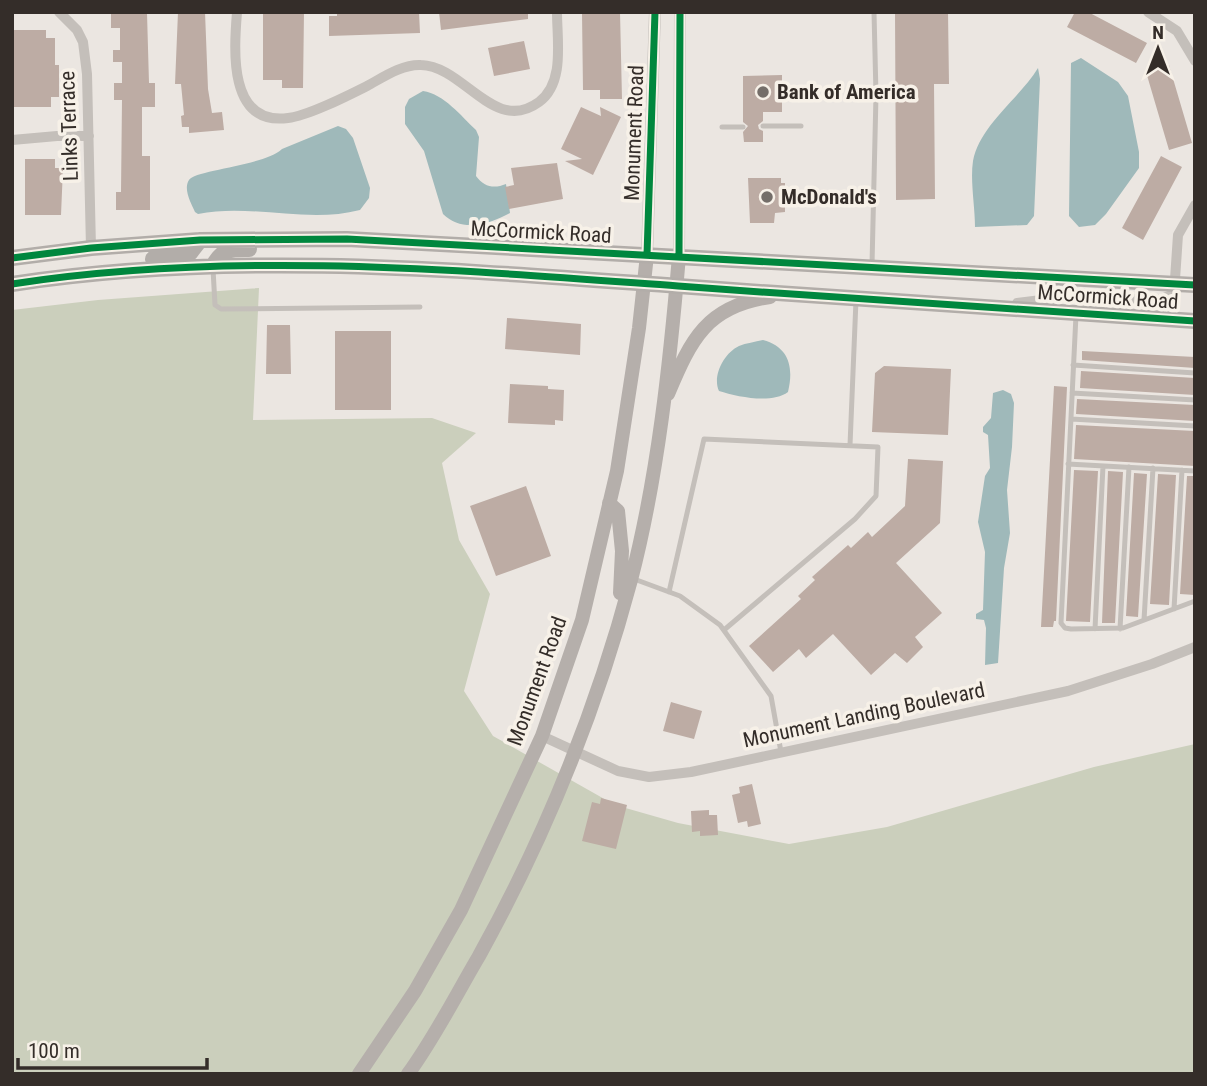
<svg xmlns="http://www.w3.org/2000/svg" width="1207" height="1086" viewBox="0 0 1207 1086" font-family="'Roboto Condensed',sans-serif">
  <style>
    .green { fill: #cbcfbc }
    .water { fill: #9fb9ba }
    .building { fill: #bdaca4 }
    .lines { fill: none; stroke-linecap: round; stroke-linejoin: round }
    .service { stroke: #c4bfba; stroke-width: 5 }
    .minor { stroke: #c4bfba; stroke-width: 10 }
    .tertiary { stroke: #c4bfba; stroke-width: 12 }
    .secondary { stroke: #b5afab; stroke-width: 14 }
    .primary { stroke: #b2ada9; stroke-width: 16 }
    .cycleway-casing { stroke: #f7f1e8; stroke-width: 11 }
    .cycleway { stroke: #00873e; stroke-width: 7 }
    .poi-dot { fill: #746e69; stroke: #f7f1e8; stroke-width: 2.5 }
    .labels { text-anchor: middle; stroke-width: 7; stroke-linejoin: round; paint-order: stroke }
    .poi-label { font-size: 21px; font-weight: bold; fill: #342d29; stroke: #f7f1e8; text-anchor: start }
    .street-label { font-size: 21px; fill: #342d29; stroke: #f7f1e8 }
  </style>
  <rect width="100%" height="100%" fill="#ebe6e1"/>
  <path class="green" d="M259,288L253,420L432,418L476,433L442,463L459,540L490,594L464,691L493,736L615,805L678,823L789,844L887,827L1094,767L1195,744V1074H12V310L98,300Z"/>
  <path class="water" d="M1081,58L1118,82L1128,96L1139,152V168L1106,214L1095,225L1079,227L1069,216L1071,63Z
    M1038,68L1040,79L1034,216L1027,225L975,227C975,206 970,181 973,161C980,125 1019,99 1038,68Z
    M423,91C444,94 461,116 476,130L479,137L476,176C484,187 494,189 506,184L510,213C490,224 462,233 443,214L424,151L405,124V107L409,99Z
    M338,126L346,129L353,138L370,188L369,198L360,210C307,224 251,203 198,214L195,212C191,203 183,189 189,180C195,170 264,166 282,149Z
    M763,340C789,347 794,367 788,392C772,404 738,397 719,391C712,376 724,353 739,346C746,343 755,342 763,340Z
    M1003,390L1011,394L1014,403L1012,447L1007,490L1010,533L1004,568L998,663L985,665L986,628L984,620L976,619V614L983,610L985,552L978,522L985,476L990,468L988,435L983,432V427L991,418L993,393Z"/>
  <path class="building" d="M178,12H205L208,89L212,113L222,112L224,130L189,133V127H182L181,116L184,115L181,84H175Z
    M263,12H304L303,88H282V80H263Z
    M337,12H419L420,33L329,36V16H337Z
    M439,12H528V19L441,30Z
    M620,12L622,99H600V90H583L582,13Z
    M895,12H948L949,84H934L935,199L896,200Z
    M1075,12H1088L1147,43L1136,63L1067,27Z
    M111,13H147L149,83H155V107H142V156H150V210H116V192H121L122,100H114V83H122V62H113V50H120V28H111Z
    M13,30H46V38H55V65H59V97H51V107H12Z
    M524,41L530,69L494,76L488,48Z
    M1169,65L1192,143L1169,150L1146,72Z
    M782,75V112H763V121L758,125L759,129L763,131V142H744L743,132L748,126L743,122V76Z
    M581,107L601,116L600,107L621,117L593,175L565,161L582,159L561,149Z
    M1161,156L1182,167L1143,240L1122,228Z
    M25,159H55V168H63L61,215H25Z
    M557,163L563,199L509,209L505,187L514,185L511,168Z
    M748,178H781V183H785V212L775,213L774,223H750Z
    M507,318L581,324L580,355L505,349Z
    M267,325H290L291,374H266Z
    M335,331H391V410H335Z
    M1082,351L1195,357V368L1082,360Z
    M884,366L951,369L948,435L872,432L875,373Z
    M1081,371L1195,378V395L1080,388Z
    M510,384L548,386V389L564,390L563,421L555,420V425L508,423Z
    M1054,386L1067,387L1056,621H1054L1053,627H1041Z
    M1077,399L1195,405V421L1076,414Z
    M1076,425L1195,431V466L1074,459Z
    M908,459L943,461L940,523L896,563L942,613L915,637L923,647L907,663L895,653L871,675L833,634L806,658L799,649L773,672L749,646L801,599L798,596L815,580L812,577L848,545L851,548L868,532L872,537L905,506Z
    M1074,470L1098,471L1090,622L1066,621Z
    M1108,471L1123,472L1115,623H1102Z
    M1134,473L1147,474L1138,617L1126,616Z
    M1158,474L1176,475L1169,605L1150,604Z
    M1187,476H1195V595L1180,594Z
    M526,486L551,556L496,576L470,506Z
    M671,702L702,711L694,739L663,731Z
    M752,784L761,824L748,827L747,821L738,823L732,795L740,793L739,787Z
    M601,798L627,805L616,849L582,841L592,802L600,804Z
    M709,810V815H717L718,835L700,836V831L692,832L691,811Z"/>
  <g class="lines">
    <path class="service" d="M763,126H801
      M722,127H743
      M872,265L876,95L874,12
      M213,269L215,305L221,309L420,307
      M1076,315L1061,623L1065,628L1071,629L1123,628L1195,601
      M1073,365L1195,373
      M1072,393L1195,400
      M1071,419L1195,426
      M850,445L856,300
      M1068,464L1195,471
      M634,579L680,596L720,625L771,696L781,752
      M669,592L704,439L878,447L876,496L855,519L724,630
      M1174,609L1182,470
      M1144,620L1153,468
      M1095,629L1103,466
      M1120,629L1129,467"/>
    <path class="minor" d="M59,12L77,30L83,42L87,74L91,248
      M237,12C234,50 228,126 288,118C308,116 347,96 367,86C382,78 402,64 421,65C464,66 494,135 539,102C565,83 557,41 557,12
      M1148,12L1177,31L1195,61
      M12,140L57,136H89
      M1017,303L1074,296L1159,300L1174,294L1178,235L1195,205
      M542,736L618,771L649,777L691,772L1068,691L1152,664L1195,647"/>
    <path class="tertiary" d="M647,255L655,12
      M679,256L680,12"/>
    <path class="secondary" d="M668,394C691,339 707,306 770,297
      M609,503L618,511L622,551L620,593
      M359,1074L415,991L461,910L542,736L582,620L617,471L639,328L647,255
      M408,1074C435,1037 456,995 479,956C545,837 596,711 631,580C658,476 670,362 679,256"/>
    <path class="primary" d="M12,258L91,248L200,240L347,239L1195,285
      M153,259L190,253L200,240
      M213,266C223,248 230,249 249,249
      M12,284C233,250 457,270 678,286C850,299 1022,308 1195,321"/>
    <defs>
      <path id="cycleway" d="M647,255L655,12
        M679,256L680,12
        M12,258L91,248L200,240L347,239L1195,285
        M12,284C233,250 457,270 678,286C850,299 1022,308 1195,321"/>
    </defs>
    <use href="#cycleway" class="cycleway-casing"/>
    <use href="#cycleway" class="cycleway"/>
  </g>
  <g class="poi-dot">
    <circle cx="763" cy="92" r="7"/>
    <circle cx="767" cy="197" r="7"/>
  </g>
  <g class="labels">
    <g class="poi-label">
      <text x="777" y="99">Bank of America</text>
      <text x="781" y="204">McDonald's</text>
    </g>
    <g class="street-label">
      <text transform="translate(69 126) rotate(-92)" y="7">Links Terrace</text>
      <text transform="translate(634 133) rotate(-88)" y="7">Monument Road</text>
      <text transform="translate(541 232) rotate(3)" y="7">McCormick Road</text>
      <text transform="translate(1108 297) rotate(4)" y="7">McCormick Road</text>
      <text transform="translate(537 681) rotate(-70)" y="7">Monument Road</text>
      <text transform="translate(864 715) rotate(-12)" y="7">Monument Landing Boulevard</text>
    </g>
  </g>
  <rect width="1207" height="1086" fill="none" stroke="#342d29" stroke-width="28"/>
  <g transform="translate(1158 49)" stroke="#f7f1e8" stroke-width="5" paint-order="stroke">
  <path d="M0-5L12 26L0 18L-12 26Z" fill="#342d29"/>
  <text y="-10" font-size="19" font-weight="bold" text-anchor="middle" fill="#342d29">N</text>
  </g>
  <path d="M18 1058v10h189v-10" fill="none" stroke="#342d29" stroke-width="3.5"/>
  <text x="28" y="1058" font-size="21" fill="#342d29" stroke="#f7f1e8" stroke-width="5" paint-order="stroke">100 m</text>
</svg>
